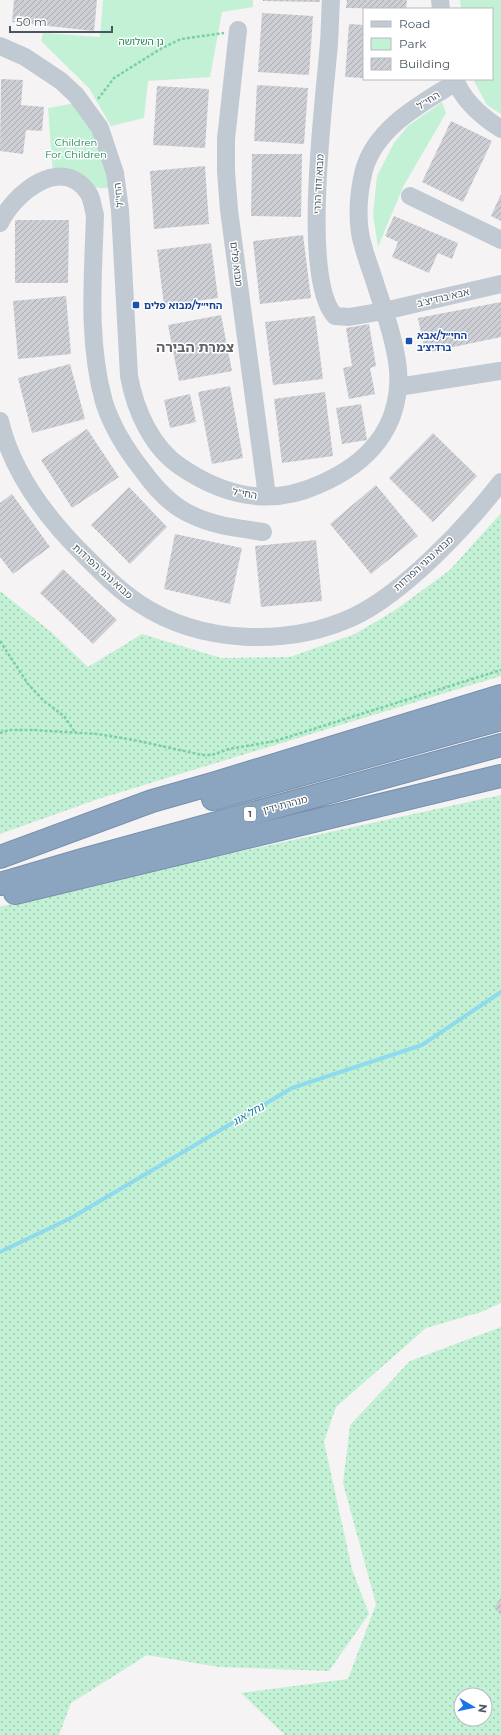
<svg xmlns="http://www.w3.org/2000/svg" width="501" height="1735" viewBox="0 0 501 1735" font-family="Montserrat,'Noto Sans Hebrew',sans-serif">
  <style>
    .grass { fill: url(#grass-dots); fill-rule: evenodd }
    .green { fill: #c3f1d5 }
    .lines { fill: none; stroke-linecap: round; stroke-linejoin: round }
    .stream { stroke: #90daee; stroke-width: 4 }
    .building { fill: url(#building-hatch) }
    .highway-casing { stroke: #7690ad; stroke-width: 24 }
    .path { stroke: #7ad0a6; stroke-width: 2.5; stroke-dasharray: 3 2; stroke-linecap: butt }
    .minor { stroke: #c1cad2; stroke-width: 18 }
    .highway { stroke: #8ba5c1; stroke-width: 22 }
    .transit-dot { fill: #1a4fb4; stroke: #fff; stroke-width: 1.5 }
    .labels { text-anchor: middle; stroke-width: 3; stroke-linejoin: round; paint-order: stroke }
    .shield { fill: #fff; stroke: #808990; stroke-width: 1 }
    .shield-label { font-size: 9px; font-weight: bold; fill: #4a5661 }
    .park-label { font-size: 10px; fill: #17864f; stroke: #fff }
    .street-label { font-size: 10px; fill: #4a5661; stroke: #fff }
    .transit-label { font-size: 10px; font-weight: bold; fill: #164399; stroke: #fff; text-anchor: start }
    .water-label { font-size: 11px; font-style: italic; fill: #0c7c9b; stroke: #fff }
    .district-label { font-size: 14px; font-weight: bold; fill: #5f6368; stroke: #fff }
  </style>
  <defs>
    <pattern id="grass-dots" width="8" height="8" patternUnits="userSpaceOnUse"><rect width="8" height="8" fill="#c3f1d5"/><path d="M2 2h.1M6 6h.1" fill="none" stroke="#a0c6b0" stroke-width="1.8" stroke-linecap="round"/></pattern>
    <pattern id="building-hatch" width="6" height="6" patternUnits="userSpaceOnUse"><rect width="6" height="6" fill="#cdcfd5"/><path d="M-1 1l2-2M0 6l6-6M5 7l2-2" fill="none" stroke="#a8abb0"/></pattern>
  </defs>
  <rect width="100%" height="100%" fill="#f5f3f3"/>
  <path class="grass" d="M501,513V676L98,799L0,834V591L50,631L88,667L142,634L221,658L290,657L355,634L394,611L450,570Z
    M501,795V1303L481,1312L426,1328L336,1407L324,1442L352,1569L369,1614L329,1671L219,1667L147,1655L71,1703L59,1735H0V907L62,890Z
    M501,1327V1735H285L241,1693L348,1679L376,1604L343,1483L350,1425L410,1361ZM461,1695H485V1719H461Z"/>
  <path class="green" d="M103,0H253V7L222,12L210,77L148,81L144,118L111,126L89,88L41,41L43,33L100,37Z
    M460,0H501V114L487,105L473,79H492V9H461Z
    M442,102L446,113L403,187L378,247L373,214L377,176L394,143L408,126Z
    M76,103L88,118L112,187C91,191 72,181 53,174L48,108Z"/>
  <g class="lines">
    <path class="stream" d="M0,1252L71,1218L292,1088L422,1045L501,992"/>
  </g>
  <path class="building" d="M14,0H97L94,31L12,22Z
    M263,0H320V2L263,1Z
    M347,0H407L406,9L346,8Z
    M262,13L313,16L309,75L258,72Z
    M349,24L364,25V78L345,77Z
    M1,79L23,80L21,105L44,107L42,131L26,130L23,154L0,151Z
    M257,85L308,88L304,144L254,141Z
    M157,86L209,89L205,148L153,145Z
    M451,121L492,141L463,202L422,182Z
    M252,154H302L301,217L251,216Z
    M205,166L209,224L154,229L150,171Z
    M501,194V221L491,216Z
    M394,216L458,243L452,259L438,253L429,273L392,257L398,242L385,236Z
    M15,220H69L68,283H15Z
    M303,235L311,298L260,304L253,241Z
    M211,243L218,298L164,305L157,250Z
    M66,296L71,354L18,359L13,301Z
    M501,302V337L425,353L418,318Z
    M221,315L232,371L179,381L168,325Z
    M315,316L323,379L273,385L265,322Z
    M369,324L376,366L370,368L375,394L349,399L343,368L352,366L346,328Z
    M70,364L85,419L32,433L18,378Z
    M230,386L243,458L212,464L198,392Z
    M325,392L333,456L282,463L274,399Z
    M190,394L196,422L170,428L164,400Z
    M361,404L367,440L342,444L336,408Z
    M87,429L119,477L72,508L41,460Z
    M433,433L477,476L433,522L389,478Z
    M376,485L418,536L371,574L330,524Z
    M129,487L167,527L130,564L91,525Z
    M12,494L50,547L13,574L0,557V503Z
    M175,534L242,548L230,604L164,589Z
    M316,540L322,601L261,607L255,546Z
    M63,569L117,620L93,644L40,593Z
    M501,1598V1615L494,1608Z"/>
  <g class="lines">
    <defs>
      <path id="highway" d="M213,799L501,719
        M0,857L152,801L212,784L501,696
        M0,884L82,860L501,745
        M15,893L501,776"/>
    </defs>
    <use href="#highway" class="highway-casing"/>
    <path class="path" d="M98,99L114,78L162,48L181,39L224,33
      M0,641L28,684L44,701L64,716L75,732
      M0,733L9,730H33L97,734L134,740L202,755H212L229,749L275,741L501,670"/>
    <path class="minor" d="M331,0C330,14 330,29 329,43C325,96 300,279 335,316L349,317L384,311L501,284
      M440,0L441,9
      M238,30L226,139V171L229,210L267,496
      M0,46L25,57L61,81L76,95L100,128L115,173L120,210L129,376C135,410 152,448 181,467C224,496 269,507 318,485C368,464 402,427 398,369C395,341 385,313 376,286C371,269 363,251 360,233C357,212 359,190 364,170C376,127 421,104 456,82
      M455,79C463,101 482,117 501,129
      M410,196L501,240
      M0,223C14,193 63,153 89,194C92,199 93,208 95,215C93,277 87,341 104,402C112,427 127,451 143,471C155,488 173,507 192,515C214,526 239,528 263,532
      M398,387L500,371
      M0,421C13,475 48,520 87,558C103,574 121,592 140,604C201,644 287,647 353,617C404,593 466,527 501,482"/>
    <use href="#highway" class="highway"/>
  </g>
  <g class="transit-dot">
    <rect x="132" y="301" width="8" height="8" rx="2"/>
    <rect x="405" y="337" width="8" height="8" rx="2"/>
  </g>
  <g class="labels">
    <rect class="shield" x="244" y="807" width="12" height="14" rx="3"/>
    <g class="shield-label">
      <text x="250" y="817">1</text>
    </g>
    <g class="park-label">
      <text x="141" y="45">גן השלושה</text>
      <text x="76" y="146">Children<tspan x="76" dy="12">For Children</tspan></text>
    </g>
    <g class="street-label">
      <text transform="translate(428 100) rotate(-33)" y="4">החי"ל</text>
      <text transform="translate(318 184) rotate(-87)" y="4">מבוא דוד הררי</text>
      <text transform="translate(118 195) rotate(-97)" y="4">החי"ל</text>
      <text transform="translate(237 264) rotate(83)" y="4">מבוא פלים</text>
      <text transform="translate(443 297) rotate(-13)" y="4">אבא ברדיצ'ב</text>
      <text transform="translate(245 493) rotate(10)" y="4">החי"ל</text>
      <text transform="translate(423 563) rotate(-42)" y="4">מבוא נהגי הפרדות</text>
      <text transform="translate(103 571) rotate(42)" y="4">מבוא נהגי הפרדות</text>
      <text transform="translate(285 804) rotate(-15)" y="4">מנהרת ידין</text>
    </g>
    <g class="transit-label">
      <text x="144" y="309">החי״ל/מבוא פלים</text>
      <text x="417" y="339">החי״ל/אבא<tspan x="417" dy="12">ברדיצ׳ב</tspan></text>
    </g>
    <g class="water-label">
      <text transform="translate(248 1114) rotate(-30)" y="4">נחל אוג</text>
    </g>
    <g class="district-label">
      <text x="195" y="352">צמרת הבירה</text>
    </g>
  </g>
  <rect x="363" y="8" width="130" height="72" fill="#ffffff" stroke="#b7bbc0"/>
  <rect x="371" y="21" width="20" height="6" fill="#c1cad2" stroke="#b7bbc0"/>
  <text x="399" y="28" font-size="12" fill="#4a5661">Road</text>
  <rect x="371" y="38" width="20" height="12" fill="#c3f1d5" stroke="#b7bbc0"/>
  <text x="399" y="48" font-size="12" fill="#4a5661">Park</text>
  <rect x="371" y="58" width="20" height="12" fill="url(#building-hatch)" stroke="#b7bbc0"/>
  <text x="399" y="68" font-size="12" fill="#4a5661">Building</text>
  <g transform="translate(473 1707) rotate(99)"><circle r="19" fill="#ffffff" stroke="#b7bbc0"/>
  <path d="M0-3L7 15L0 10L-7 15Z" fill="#1a73e8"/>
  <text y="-6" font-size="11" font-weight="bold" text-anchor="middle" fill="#4a5661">N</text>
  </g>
  <path d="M10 26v6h102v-6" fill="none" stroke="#4a5661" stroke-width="2"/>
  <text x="16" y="26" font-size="12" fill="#4a5661" stroke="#ffffff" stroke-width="3" paint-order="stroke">50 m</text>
</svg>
